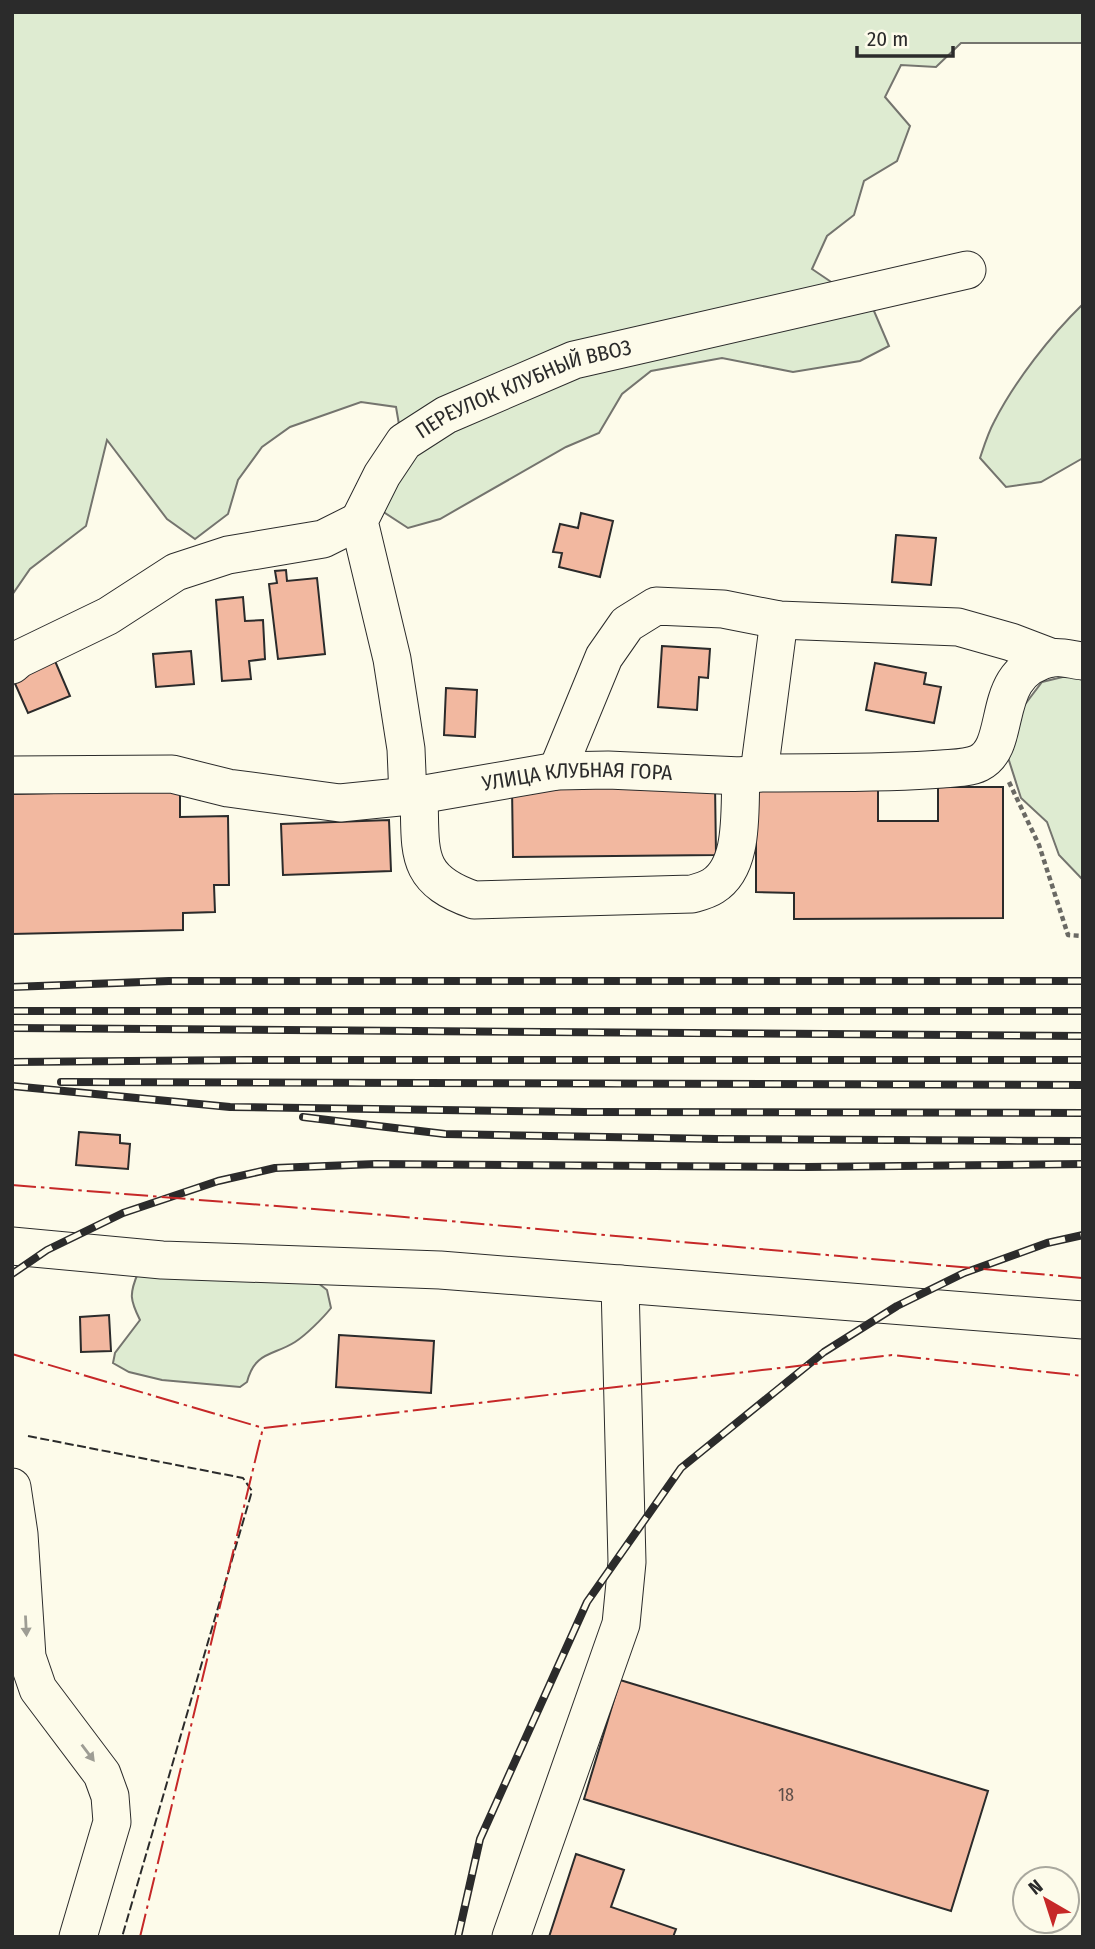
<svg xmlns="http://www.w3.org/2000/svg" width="1095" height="1949" viewBox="0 0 1095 1949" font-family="'Fira Sans Condensed',sans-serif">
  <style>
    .green { fill: #deebd1; stroke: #74746e; stroke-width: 2 }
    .building { fill: #f2b8a0; stroke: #2b2b2b; stroke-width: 2 }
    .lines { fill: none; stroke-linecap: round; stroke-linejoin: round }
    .minor-casing { stroke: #2b2b2b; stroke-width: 39 }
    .path { stroke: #6a6964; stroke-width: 4.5; stroke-dasharray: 5 3.5; stroke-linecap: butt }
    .minor { stroke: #fdfbea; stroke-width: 37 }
    .rail-casing { stroke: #2b2b2b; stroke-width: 8 }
    .rail { stroke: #fdfbea; stroke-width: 5; stroke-dasharray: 16; stroke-linecap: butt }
    .fence { stroke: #2b2b2b; stroke-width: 2; stroke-dasharray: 9 3.5; stroke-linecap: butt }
    .power { stroke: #c62828; stroke-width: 2; stroke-dasharray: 24 5 3.5 5; stroke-linecap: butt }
    .oneway { fill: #9e9d94 }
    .labels { text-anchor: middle; stroke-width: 5; stroke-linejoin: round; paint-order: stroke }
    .number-label { font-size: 18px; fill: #5d4e48 }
    .street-label { font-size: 21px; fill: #2b2b2b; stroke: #fdfbea }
  </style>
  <rect width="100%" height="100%" fill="#fdfbea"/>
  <path class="green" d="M12,12H1083V43H961L936,67L901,65L885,97L910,126L897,161L864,181L854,215L827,236L812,269L874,311L889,346L860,361L793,372L722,358L651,371L622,394L599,433L566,447L440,519L408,528L379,509L402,442L396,407L361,402L290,427L262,447L238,480L228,514L195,539L167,519L107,440L86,526L30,569L12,595Z
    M1083,304V458L1041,482L1006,487L980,458C984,446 988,433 994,422C1015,381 1050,336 1083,304Z
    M1079,673L1083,674V880L1059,855L1047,822L1021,798L1004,745L1020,711L1042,682Z
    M138,1273L313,1279L327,1290L331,1308C323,1318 306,1335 295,1342C273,1356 255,1351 247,1382L240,1387L162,1380L129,1372L113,1363L115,1353L140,1320C130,1300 129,1294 138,1273Z"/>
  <path class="building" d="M581,513L613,521L600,577L559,567L562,553L553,552L560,524L578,528Z
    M896,535L936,538L931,585L892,582Z
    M286,570L287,581L317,578L325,654L278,659L269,584L277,583L275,571Z
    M243,597L245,621L263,620L265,659L249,661L251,679L222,681L216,600Z
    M662,646L710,649L708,678L699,677L697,710L658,707Z
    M191,651L194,684L156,687L153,654Z
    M55,661L70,696L28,713L13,679Z
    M875,663L926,673L924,684L941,687L934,723L866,710Z
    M446,688L477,690L475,737L444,735Z
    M715,784L716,855L513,857L512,787Z
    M756,787H878V821H938V787H1003V918L794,919V893L756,892Z
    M180,790V817L228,816L229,885H214L215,912L183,913V930L12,934V794Z
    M389,820L391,871L283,875L281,824Z
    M79,1132L120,1135V1143L130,1144L128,1169L76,1165Z
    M109,1315L111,1351L81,1352L80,1317Z
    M339,1335L434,1341L431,1393L336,1387Z
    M620,1680L988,1791L951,1911L584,1799Z
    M576,1854L624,1870L611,1907L676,1929L673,1937H549Z"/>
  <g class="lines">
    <defs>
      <g id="minor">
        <path d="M12,665L19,659L108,616L176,572L228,555L323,539L359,521"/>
        <path d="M557,771L604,657L627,624L656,606L723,609L779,620L958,627L1011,642L1053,658"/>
        <path d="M759,773L779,620"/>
        <path id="s1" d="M12,775L172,774L228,788L340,803L419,795L557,771L608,770L741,776L759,773C820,772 881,774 942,769C953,768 969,768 979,763C1015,745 987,672 1051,658C1060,656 1073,660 1083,661"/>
        <path d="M419,795C421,852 413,879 474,900L692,894C699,892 707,890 713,886C745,866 739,810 741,776"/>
        <path id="s2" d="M408,797L406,749L392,659L359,521L382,475L404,442L446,415L574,360L967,270"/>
        <path d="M12,1246L162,1260L440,1270L1083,1320"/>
        <path d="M12,1487L19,1534L27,1657L38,1689L102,1774L110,1796L112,1822L78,1937"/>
        <path d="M511,1937L621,1624L627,1562L620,1284"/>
      </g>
    </defs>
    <use href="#minor" class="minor-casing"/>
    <path class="path" d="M1009,782L1039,845L1068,935L1083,936"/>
    <use href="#minor" class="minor"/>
    <defs>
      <path id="rail" d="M12,987L169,981H1083
        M12,1011H1083
        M12,1028L1083,1036
        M12,1062L247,1060H1083
        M61,1082L1083,1085
        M12,1086L230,1107L585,1112L1083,1113
        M303,1117L445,1134L717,1139L1083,1141
        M12,1274L47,1250L123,1213L218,1181L275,1168L376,1164L806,1167L1083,1164
        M458,1937L480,1839L587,1602L681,1468L824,1352L897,1306L964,1273L1047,1243L1083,1235"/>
    </defs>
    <use href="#rail" class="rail-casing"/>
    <use href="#rail" class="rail"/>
    <path class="fence" d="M28,1436L243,1478L252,1491L122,1937"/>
    <path class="power" d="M12,1185L338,1211L1083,1278
      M12,1354L263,1428L892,1355L1083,1376
      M140,1937L263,1428"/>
  </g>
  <defs><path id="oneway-solid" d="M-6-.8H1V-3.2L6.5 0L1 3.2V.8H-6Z" transform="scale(1.75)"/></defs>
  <g class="oneway">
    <use href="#oneway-solid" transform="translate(26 1626) rotate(87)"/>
    <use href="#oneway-solid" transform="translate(88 1753) rotate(53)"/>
  </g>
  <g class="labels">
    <g class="number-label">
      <text x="786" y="1801">18</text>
    </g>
    <g class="street-label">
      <text dy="7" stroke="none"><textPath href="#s2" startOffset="504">ПЕРЕУЛОК КЛУБНЫЙ ВВОЗ</textPath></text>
      <text dy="7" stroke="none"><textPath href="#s1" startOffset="570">УЛИЦА КЛУБНАЯ ГОРА</textPath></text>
    </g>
  </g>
  <rect width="1095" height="1949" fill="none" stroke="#2b2b2b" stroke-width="28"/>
  <g transform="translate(1046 1900) rotate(321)"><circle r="33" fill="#fdfbea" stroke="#a9a89e" stroke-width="2"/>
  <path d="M0-5L12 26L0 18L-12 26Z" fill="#c62828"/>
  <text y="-10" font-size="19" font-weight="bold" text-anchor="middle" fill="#2b2b2b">N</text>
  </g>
  <path d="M857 46v10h96v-10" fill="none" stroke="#2b2b2b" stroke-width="3.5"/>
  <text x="867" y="46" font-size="21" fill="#2b2b2b" stroke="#fdfbea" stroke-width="5" paint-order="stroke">20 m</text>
</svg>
